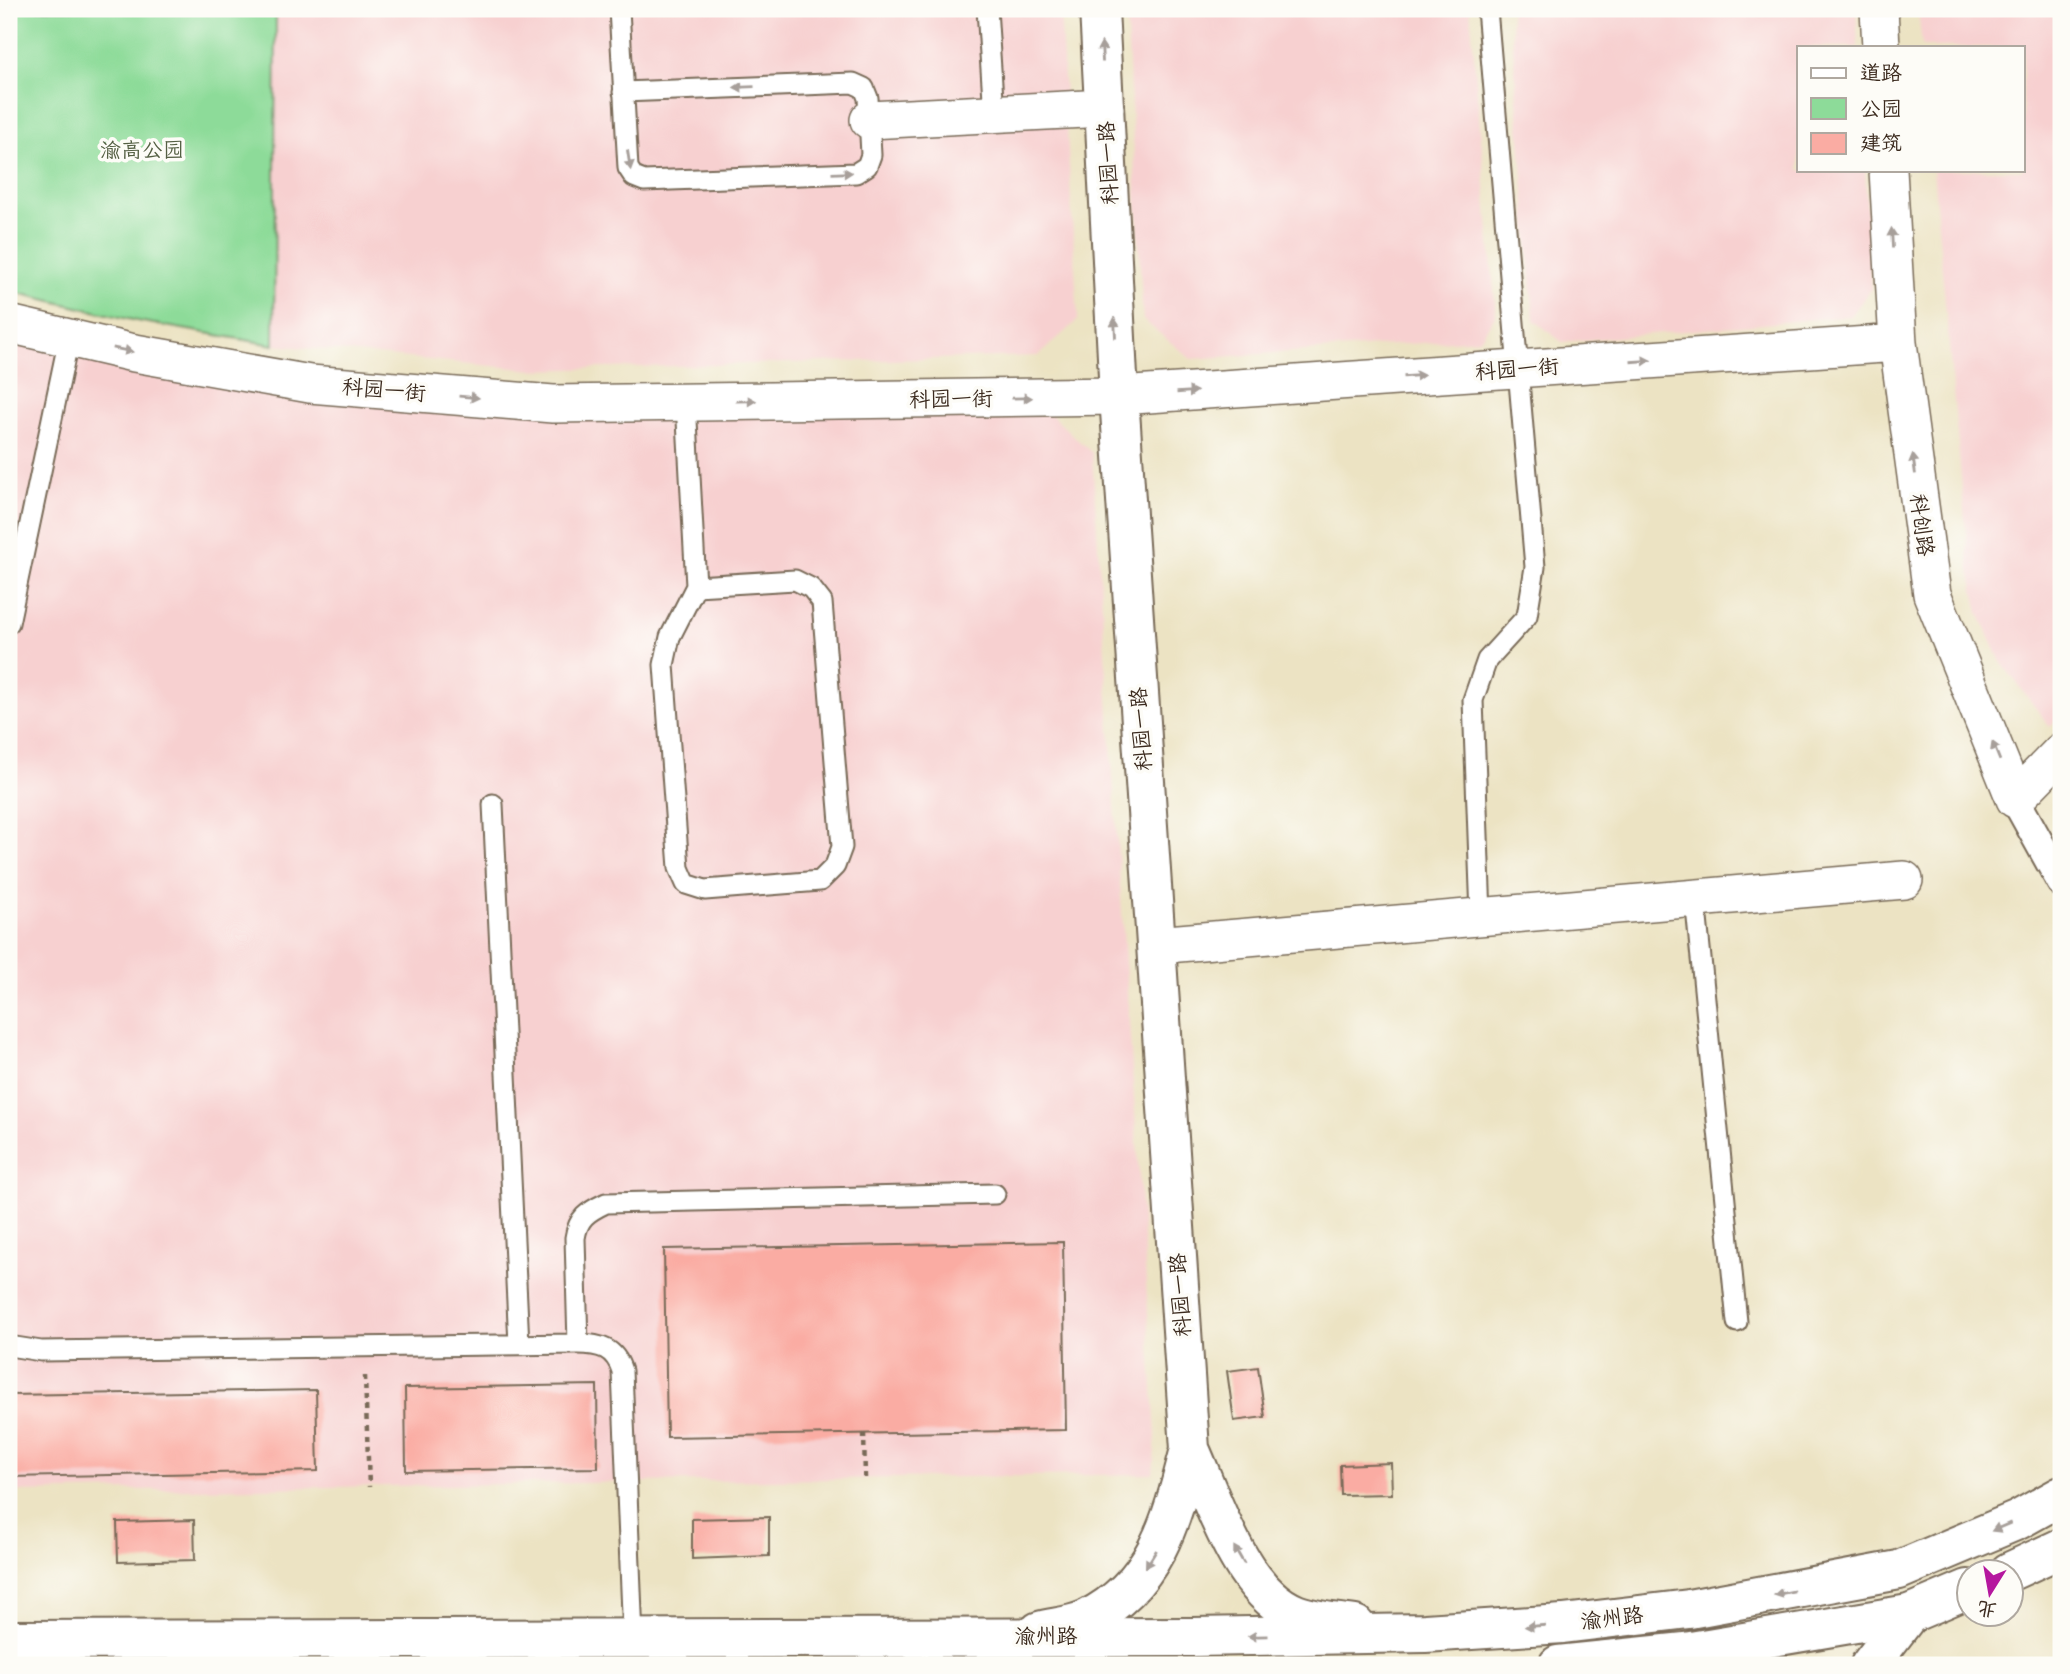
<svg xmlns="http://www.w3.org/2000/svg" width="2070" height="1674" viewBox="0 0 2070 1674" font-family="'Shantell Sans','LXGW WenKai TC',sans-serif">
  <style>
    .built { fill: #f7d0d0 }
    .green { fill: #8ddb99; stroke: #64825c; stroke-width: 2 }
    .building { fill: #faaca3 }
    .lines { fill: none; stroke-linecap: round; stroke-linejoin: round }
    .service-casing { stroke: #796b58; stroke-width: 23 }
    .pedestrian-casing { stroke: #796b58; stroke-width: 32 }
    .minor-casing { stroke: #796b58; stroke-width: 40 }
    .tertiary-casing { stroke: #796b58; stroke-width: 42 }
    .primary-casing { stroke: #796b58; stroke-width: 42 }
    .path { stroke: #796b58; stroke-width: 4.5; stroke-dasharray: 5 5; stroke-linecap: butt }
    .service { stroke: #fff; stroke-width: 19 }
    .pedestrian { stroke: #fff; stroke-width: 28 }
    .minor { stroke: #fff; stroke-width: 37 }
    .tertiary { stroke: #fff; stroke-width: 38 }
    .primary { stroke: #fff; stroke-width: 38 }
    .oneway { fill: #a79f9a }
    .labels { text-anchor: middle; stroke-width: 7; stroke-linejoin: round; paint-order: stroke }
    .park-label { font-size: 21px; fill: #545f43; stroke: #fdfcf7 }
    .street-label { font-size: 21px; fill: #3b2a1e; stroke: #fdfcf7 }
  </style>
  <rect width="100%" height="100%" fill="#fdfcf7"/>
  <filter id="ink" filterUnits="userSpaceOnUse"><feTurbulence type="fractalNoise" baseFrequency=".0143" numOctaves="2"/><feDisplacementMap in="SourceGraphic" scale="14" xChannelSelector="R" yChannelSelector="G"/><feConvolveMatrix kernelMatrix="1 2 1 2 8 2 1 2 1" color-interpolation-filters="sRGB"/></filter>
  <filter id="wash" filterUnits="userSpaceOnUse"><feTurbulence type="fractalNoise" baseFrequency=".00686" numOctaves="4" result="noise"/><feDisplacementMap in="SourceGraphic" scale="28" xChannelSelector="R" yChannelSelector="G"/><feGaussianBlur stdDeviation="1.57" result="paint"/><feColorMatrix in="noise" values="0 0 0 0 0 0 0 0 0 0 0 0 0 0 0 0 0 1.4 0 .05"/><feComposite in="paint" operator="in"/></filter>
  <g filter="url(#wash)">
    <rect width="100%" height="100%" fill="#ece3c3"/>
    <path class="built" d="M276,9H1060L1078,320L1038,356L534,370L274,345Z
      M1126,9H1470L1496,314L1480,339L1191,359L1143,320Z
      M1510,9H1856L1858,47H1799V170H1865L1871,289L1851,316L1562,342L1534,320Z
      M1918,9H2061V715L2050,727L2001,662L1979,613L1969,566L1933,170H2023V47H1922Z
      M9,341L197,381L1047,411L1092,453L1156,1435L1153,1474L9,1492Z"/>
    <path class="green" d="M9,9H276L274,345L137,321L9,291Z"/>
    <g id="blocks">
      <path class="building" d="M1063,1242L1066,1430L667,1437L664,1249Z
        M1258,1367L1265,1417L1234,1421L1227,1371Z
        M597,1385L598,1468L406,1471L405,1388Z
        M316,1390L318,1471L9,1477V1395Z
        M1391,1463L1392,1494L1341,1495L1340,1465Z
        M769,1517V1556L692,1559V1519Z
        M194,1520L195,1560L118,1562L117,1522Z"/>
    </g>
  </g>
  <g filter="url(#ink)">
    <use href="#blocks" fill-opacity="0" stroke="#796b58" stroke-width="2"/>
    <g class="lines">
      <defs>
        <path id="service" d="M619,9L628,168L634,177L644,181L856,173L867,166L871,155L868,98L864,88L853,83L623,92
          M987,9L994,114
          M686,402L696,586L670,637L664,665L679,868L686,884L705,890L820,881L835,866L842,847L822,602L811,588L795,580L696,586
          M9,623L69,338
          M493,804L519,1344
          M1695,898L1737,1322
          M1481,916L1473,700L1487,660L1527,616L1535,567L1487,9
          M578,1344L575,1238C578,1218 587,1212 606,1203L995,1194
          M9,1346L41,1351L578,1344C600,1344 615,1348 622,1371L633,1638"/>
        <path id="pedestrian" d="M2015,799L2061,882"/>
        <path id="minor" d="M1879,9L1881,47
          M869,120L1105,108
          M1888,170L1898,343L1932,594L2015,799L2061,752
          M9,324L129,352L310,384L553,404L1119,396L1898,343
          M1156,945L1904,880"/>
        <path id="tertiary" d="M1190,1449C1213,1500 1241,1593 1296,1614C1314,1621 1336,1622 1355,1625
          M1039,1631C1054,1627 1073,1626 1087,1619C1157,1584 1172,1518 1190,1449L1119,396L1099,9
          M1870,1665L1909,1614"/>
        <path id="primary" d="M2009,1572L2061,1548
          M9,1640L1193,1637L1425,1633L1563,1624L1689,1609L1899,1570L2018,1520L2061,1496
          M1558,1665L1685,1652L1909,1614L1968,1589"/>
      </defs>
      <use href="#service" class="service-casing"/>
      <use href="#pedestrian" class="pedestrian-casing"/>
      <use href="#minor" class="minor-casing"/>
      <use href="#tertiary" class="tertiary-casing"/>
      <use href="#primary" class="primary-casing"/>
      <path class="path" d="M365,1376L369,1487
        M864,1433L865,1478"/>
      <use href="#service" class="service"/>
      <use href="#pedestrian" class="pedestrian"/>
      <use href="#minor" class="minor"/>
      <use href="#tertiary" class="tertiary"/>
      <use href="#primary" class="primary"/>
    </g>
    <defs><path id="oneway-solid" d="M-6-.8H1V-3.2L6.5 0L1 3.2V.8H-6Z" transform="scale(1.75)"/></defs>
    <g class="oneway">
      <use href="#oneway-solid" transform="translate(1102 52) rotate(-93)"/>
      <use href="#oneway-solid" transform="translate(744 87) rotate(178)"/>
      <use href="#oneway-solid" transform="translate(629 160) rotate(81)"/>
      <use href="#oneway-solid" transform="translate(842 173) rotate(-2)"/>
      <use href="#oneway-solid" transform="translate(1892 238) rotate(-93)"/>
      <use href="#oneway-solid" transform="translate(1115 328) rotate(-93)"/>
      <use href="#oneway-solid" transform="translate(123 350) rotate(12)"/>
      <use href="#oneway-solid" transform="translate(1641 361) rotate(-4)"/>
      <use href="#oneway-solid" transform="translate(1414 376) rotate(-4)"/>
      <use href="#oneway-solid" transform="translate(1187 392) rotate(-4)"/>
      <use href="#oneway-solid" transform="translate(469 397) rotate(5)"/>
      <use href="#oneway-solid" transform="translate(1022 398) rotate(-1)"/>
      <use href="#oneway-solid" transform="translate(746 401) rotate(-1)"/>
      <use href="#oneway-solid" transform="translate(1914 464) rotate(-98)"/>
      <use href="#oneway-solid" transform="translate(1996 751) rotate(-112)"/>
      <use href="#oneway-solid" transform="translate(2001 1527) rotate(157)"/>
      <use href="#oneway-solid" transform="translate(1239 1555) rotate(-120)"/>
      <use href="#oneway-solid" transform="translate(1151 1559) rotate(122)"/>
      <use href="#oneway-solid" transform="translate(1784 1593) rotate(169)"/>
      <use href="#oneway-solid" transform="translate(1535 1626) rotate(176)"/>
      <use href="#oneway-solid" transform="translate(1258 1636) rotate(179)"/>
    </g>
  </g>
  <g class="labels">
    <g class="park-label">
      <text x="142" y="157">渝高公园</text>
    </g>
    <g class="street-label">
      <text transform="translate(1108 163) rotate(-93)" y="7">科园一路</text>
      <text transform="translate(1517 369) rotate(-4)" y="7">科园一街</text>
      <text transform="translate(384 390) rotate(5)" y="7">科园一街</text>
      <text transform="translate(951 399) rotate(-1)" y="7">科园一街</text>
      <text transform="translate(1922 525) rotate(82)" y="7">科创路</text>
      <text transform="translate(1141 729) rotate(-94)" y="7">科园一路</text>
      <text transform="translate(1180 1295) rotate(-94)" y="7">科园一路</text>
      <text transform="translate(1612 1618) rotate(-7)" y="7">渝州路</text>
      <text x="1046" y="1643">渝州路</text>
    </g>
  </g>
  <rect width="2070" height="1674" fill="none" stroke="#fdfcf7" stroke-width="35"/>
  <rect x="1797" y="46" width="228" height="126" fill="#fdfcf7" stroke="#afa8a0" stroke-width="2"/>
  <rect x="1811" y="68" width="35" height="10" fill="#ffffff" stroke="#afa8a0" stroke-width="2"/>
  <text x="1860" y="80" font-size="21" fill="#3b2a1e">道路</text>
  <rect x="1811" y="98" width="35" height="21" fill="#8ddb99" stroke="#afa8a0" stroke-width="2"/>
  <text x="1860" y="116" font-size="21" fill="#3b2a1e">公园</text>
  <rect x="1811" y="133" width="35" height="21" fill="#faaca3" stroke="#afa8a0" stroke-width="2"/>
  <text x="1860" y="150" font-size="21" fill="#3b2a1e">建筑</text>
  <g transform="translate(1990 1593) rotate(191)"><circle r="33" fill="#fdfcf7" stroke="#afa8a0" stroke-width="2"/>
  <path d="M0-5L12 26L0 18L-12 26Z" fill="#b5179e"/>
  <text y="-10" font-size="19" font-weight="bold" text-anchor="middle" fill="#3b2a1e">北</text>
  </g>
</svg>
